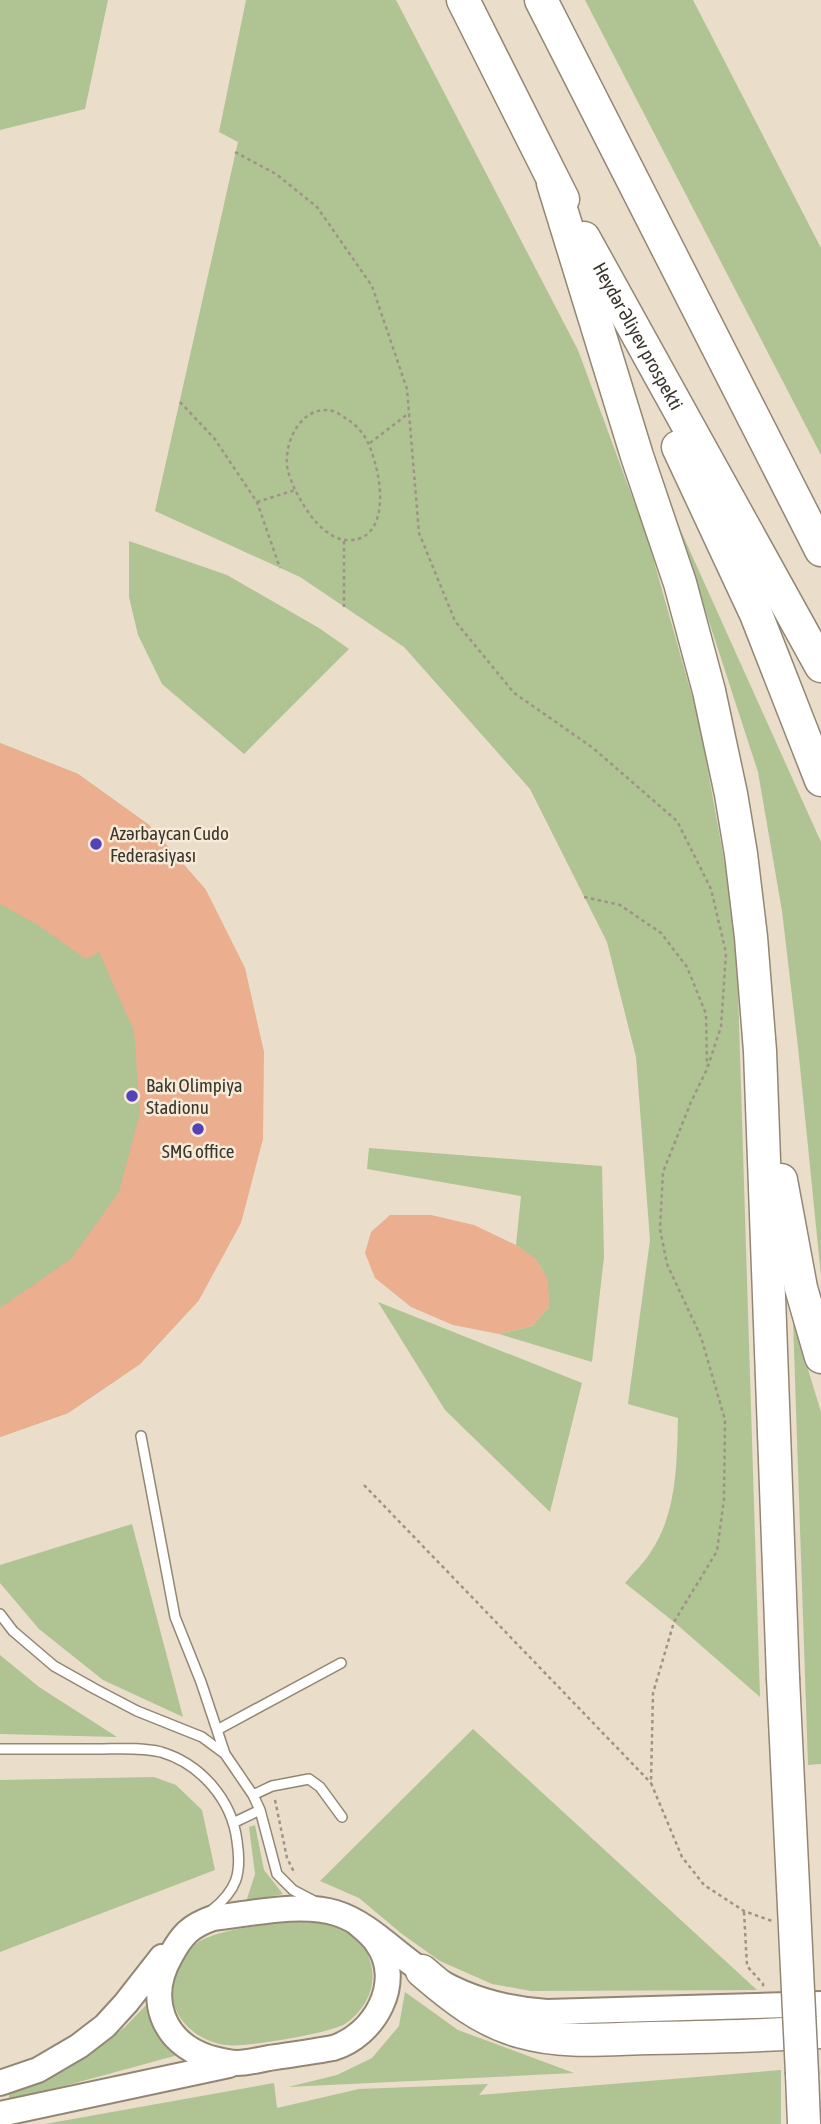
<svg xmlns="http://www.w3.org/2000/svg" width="821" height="2124" viewBox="0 0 821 2124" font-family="'Asap Condensed',sans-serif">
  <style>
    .green { fill: #b0c393 }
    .building { fill: #ebae8f }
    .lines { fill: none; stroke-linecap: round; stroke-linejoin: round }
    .service-casing { stroke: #928775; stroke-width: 12 }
    .secondary-casing { stroke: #928775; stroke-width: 28 }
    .motorway-casing { stroke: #928775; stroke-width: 35 }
    .path { stroke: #9e9486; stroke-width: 2.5; stroke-dasharray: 3.5 3.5; stroke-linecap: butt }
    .service { stroke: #fff; stroke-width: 9 }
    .secondary { stroke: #fff; stroke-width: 24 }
    .motorway { stroke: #fff; stroke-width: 32 }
    .motorway-bridge-casing { stroke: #928775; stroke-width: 35; stroke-linecap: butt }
    .motorway-bridge { stroke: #fff; stroke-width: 32 }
    .poi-dot { fill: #5442b9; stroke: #f7ead7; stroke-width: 2.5 }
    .labels { text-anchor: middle; stroke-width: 5; stroke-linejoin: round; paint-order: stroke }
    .street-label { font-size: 19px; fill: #3a352d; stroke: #f7ead7 }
    .poi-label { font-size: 19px; fill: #3a352d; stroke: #f7ead7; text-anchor: start }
  </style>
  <rect width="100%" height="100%" fill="#eaddca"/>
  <path class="green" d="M0,0H108L85,109L0,130Z
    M246,0H396L578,350L648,540L699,721L736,926L760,1697L674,1622L625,1583C634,1572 645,1562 652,1550C677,1512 677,1461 678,1418L628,1404L650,1240L636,1057L607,942L530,789L404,647L300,577L155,511L238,142L219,132Z
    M585,0H693L821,248V455Z
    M676,520L821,842V1276L798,1047L782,911L758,772Z
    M129,541L227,575L319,628L349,649L244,754L162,684L138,635L129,597Z
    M0,743L78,774L149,825L206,890L199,1300L140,1364L68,1413L0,1437Z
    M369,1148L602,1166L604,1257L592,1362L499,1334L532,1326L549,1307C548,1272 544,1265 516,1245L521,1196L367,1169Z
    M378,1302L582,1383L550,1512L445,1410Z
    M793,1320L821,1412V1764L808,1765Z
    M132,1524L183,1717L103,1680L39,1629L0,1583V1565Z
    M0,1655L39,1687L117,1737L0,1734Z
    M473,1729L757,1990L531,1991L492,1984L440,1961L402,1934L359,1898L320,1881Z
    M154,1777L176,1785L202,1810L215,1870L0,1952V1780Z
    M255,1825L264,1870L283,1894L246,1902L255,1874L249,1827Z
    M309,1920C318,1921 331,1921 340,1926C381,1949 384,1997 345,2024C331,2033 242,2048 225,2045C186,2039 158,2002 179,1964C184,1955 191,1946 200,1941C228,1926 277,1924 309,1920Z
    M405,1992L458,2030L574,2073L288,2087L337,2075L372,2058L399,2026Z
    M149,2002C153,2029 158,2037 178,2055L9,2101V2093L92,2052L125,2027Z
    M781,2070V2124H45L274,2083L277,2108L359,2089L488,2084L479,2095Z"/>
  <path class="building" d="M0,743L78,774L149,825L206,890L245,968L264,1052L263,1139L241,1223L199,1300L140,1364L68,1413L0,1437V1308L71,1259L119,1192L140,1113L134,1031L99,952L86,959L38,925L0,904Z
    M390,1215H431L474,1225L516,1245L536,1259L548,1280L549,1307L532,1326L499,1334L453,1325L411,1307L375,1278L365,1253L371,1232Z"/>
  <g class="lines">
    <defs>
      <path id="service" d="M141,1436L175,1617L201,1682L225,1754
        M0,1614L13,1631L54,1666L95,1689L137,1711L202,1737L225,1754L253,1795L260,1810L277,1874L293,1890L316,1902
        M217,1730L341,1663
        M0,1749C32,1749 65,1749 97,1749C118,1749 140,1747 161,1752C201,1764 232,1800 237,1841C242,1874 237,1890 211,1911
        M253,1795L272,1786L309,1779L320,1787L342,1817
        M235,1822L260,1810"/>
      <path id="secondary" d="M357,1923C364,1929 372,1935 377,1943C405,1982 374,2036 333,2048C311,2052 290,2055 269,2058C258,2060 247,2063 237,2063C229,2063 218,2060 210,2058C162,2043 146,1998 171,1955C182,1935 190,1926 213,1918C250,1914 301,1902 336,1913C368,1923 394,1952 421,1970C458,1996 502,2009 547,2012L821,2004
        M0,2083L38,2070L79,2046L105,2026L126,2003L162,1957
        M0,2114L229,2065"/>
      <g id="motorway">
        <path d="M463,0L563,199"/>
        <path d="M541,0L821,550"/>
        <path d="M553,183L637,456L680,583L709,691L731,794L741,854L751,937L760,1051L783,1678"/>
        <path id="s1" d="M584,238L821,666"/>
        <path d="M678,447L756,614L821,780"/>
        <path d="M781,1180L801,1288L821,1357"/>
        <path d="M422,1971C451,1996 483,2022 522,2032C563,2044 607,2039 650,2038C707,2037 764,2036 821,2032"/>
        <path d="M802,2074L804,2124"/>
      </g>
    </defs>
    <use href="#service" class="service-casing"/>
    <use href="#secondary" class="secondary-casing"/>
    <use href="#motorway" class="motorway-casing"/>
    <path class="path" d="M235,152L276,174L317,207L372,286L407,389L419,533L455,621L514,693L593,748L677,821L711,889L726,953L721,1027L707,1069L691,1102L663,1172L660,1229L667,1264L701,1337L725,1420L724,1499L717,1551L674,1622L653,1693L651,1783L682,1857L704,1885L744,1911L772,1921
      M180,402L214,438L257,502L280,568
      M370,443L409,413
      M257,502L295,490C304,506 312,521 327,532C335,538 343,541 352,540C387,537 382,486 375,463C370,444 364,430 347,419C343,417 337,412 333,411C303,404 285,439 287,464C287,472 292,482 295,490
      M344,541V607
      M584,897L620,905L661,933L687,967L706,1014L707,1066
      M364,1485L651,1783
      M275,1800L287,1858L295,1874
      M744,1912L747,1966L763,1984V1987"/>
    <use href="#service" class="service"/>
    <use href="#secondary" class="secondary"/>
    <use href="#motorway" class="motorway"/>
    <defs>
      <path id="motorway-bridge" d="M783,1678L802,2074"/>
    </defs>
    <use href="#motorway-bridge" class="motorway-bridge-casing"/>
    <use href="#motorway-bridge" class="motorway-bridge"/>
  </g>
  <g class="poi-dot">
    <circle cx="96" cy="844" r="7"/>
    <circle cx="132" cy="1096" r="7"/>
    <circle cx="198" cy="1129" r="7"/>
  </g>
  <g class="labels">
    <g class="street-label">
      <text dy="7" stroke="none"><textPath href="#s1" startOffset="112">Heydər Əliyev prospekti</textPath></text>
    </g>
    <g class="poi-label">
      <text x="110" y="840">Azərbaycan Cudo<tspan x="110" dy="22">Federasiyası</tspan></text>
      <text x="146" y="1092">Bakı Olimpiya<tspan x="146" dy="22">Stadionu</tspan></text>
      <text x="198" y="1158" text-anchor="middle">SMG office</text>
    </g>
  </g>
</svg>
